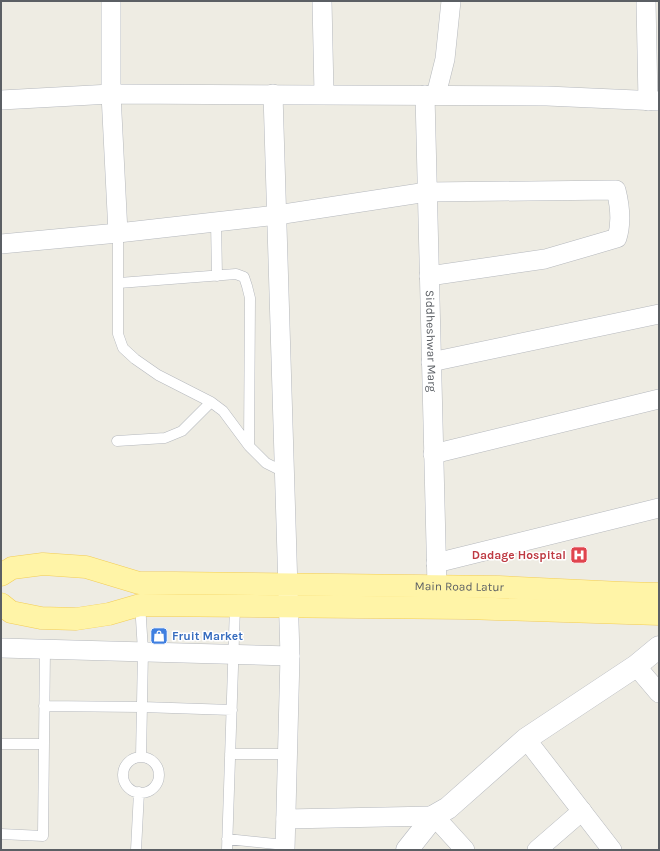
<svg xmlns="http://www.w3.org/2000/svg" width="660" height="851" viewBox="0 0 660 851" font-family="Karla,sans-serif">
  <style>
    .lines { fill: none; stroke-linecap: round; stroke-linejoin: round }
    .lane-casing { stroke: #b5b8bd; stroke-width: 11 }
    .street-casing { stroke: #b5b8bd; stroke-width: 20 }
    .secondary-casing { stroke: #b6b9bf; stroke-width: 23 }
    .primary-casing { stroke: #f3cd56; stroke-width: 23 }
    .lane { stroke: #fff; stroke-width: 10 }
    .street { stroke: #fff; stroke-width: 19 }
    .secondary { stroke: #fff; stroke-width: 22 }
    .primary { stroke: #fff4a7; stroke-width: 22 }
    .labels { text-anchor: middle; stroke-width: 3; stroke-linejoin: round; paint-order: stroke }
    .street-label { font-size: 12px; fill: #5b5f64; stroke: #fff }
    .health-label { font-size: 12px; font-weight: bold; fill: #be3a42; stroke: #fff; text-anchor: end }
    .shop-label { font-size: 12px; font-weight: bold; fill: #366cbe; stroke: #fff; text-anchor: start }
  </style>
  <rect width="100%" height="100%" fill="#eeece3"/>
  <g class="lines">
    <defs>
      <path id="lane" d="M216,221L217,276
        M118,233V334L123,348L135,359L158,375L211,402L223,411L249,446L266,463L284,472
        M119,283L236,274L244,277L247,286L250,298L249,446
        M117,441L165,438L182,431L211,402
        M140,603L143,651L141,757
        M44,706L142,707L232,710
        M1,744H44
        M230,754H288
        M123 775a18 18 0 1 1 36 0a18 18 0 1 1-36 0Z
        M1,834L43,836L45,649
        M227,839L285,845
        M136,850L139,792
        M227,850L235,606"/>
      <g id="street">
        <path d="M111,1V94L118,233"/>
        <path d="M322,1L324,94"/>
        <path d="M646,1L648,101"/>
        <path d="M273,94L290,656L285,850"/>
        <path id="s1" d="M425,95L437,586"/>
        <path d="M436,95L445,59L451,1"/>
        <path d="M1,100L111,94L547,96L659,101"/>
        <path d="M1,244L118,233L277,215L427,192L616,190C620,206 622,222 617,238L545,259L429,276"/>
        <path d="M431,362L659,314"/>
        <path d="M433,454L659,399"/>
        <path d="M436,563L659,508"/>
        <path d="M1,648L290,656"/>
        <path d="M636,666L659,693"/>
        <path d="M526,739L612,850"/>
        <path d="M286,819L434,816L465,850"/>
        <path d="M537,850L582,811"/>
      </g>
      <path id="secondary" d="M407,850L434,816L448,808L526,739L636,666L659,647"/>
      <g id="primary">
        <path id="s2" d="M1,575L12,568L43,564L86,567L139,583H174L499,587L622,593L659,594"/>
        <path d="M1,604L11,612L41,618L76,619L109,614L140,605L465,608L659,614"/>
      </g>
    </defs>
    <use href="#lane" class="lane-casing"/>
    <use href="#street" class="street-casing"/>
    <use href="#secondary" class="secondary-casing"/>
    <use href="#primary" class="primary-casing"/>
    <use href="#lane" class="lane"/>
    <use href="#street" class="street"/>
    <use href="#secondary" class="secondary"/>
    <use href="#primary" class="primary"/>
  </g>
  <defs>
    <symbol id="hospital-square" viewBox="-11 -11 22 22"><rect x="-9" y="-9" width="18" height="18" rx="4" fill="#e0444e" stroke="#fff"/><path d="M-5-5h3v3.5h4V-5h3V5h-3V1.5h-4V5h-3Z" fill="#fff"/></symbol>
    <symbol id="shop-square" viewBox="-11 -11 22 22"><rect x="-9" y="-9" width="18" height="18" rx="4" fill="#3f7fe0" stroke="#fff"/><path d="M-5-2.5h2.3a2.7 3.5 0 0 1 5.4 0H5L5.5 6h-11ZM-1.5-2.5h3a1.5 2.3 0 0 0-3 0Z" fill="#fff"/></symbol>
  </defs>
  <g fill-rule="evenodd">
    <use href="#hospital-square" x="569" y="545" width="20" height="20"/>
    <use href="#shop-square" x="149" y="626" width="20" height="20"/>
  </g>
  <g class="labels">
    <g class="street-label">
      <text dy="4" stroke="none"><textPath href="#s1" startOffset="246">Siddheshwar Marg</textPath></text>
      <text dy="4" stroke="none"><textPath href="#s2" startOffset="463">Main Road Latur</textPath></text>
    </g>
    <g class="health-label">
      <text x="566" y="559">Dadage Hospital</text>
    </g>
    <g class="shop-label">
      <text x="172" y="640">Fruit Market</text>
    </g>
  </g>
  <rect width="660" height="851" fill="none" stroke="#5b5f64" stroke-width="4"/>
</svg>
